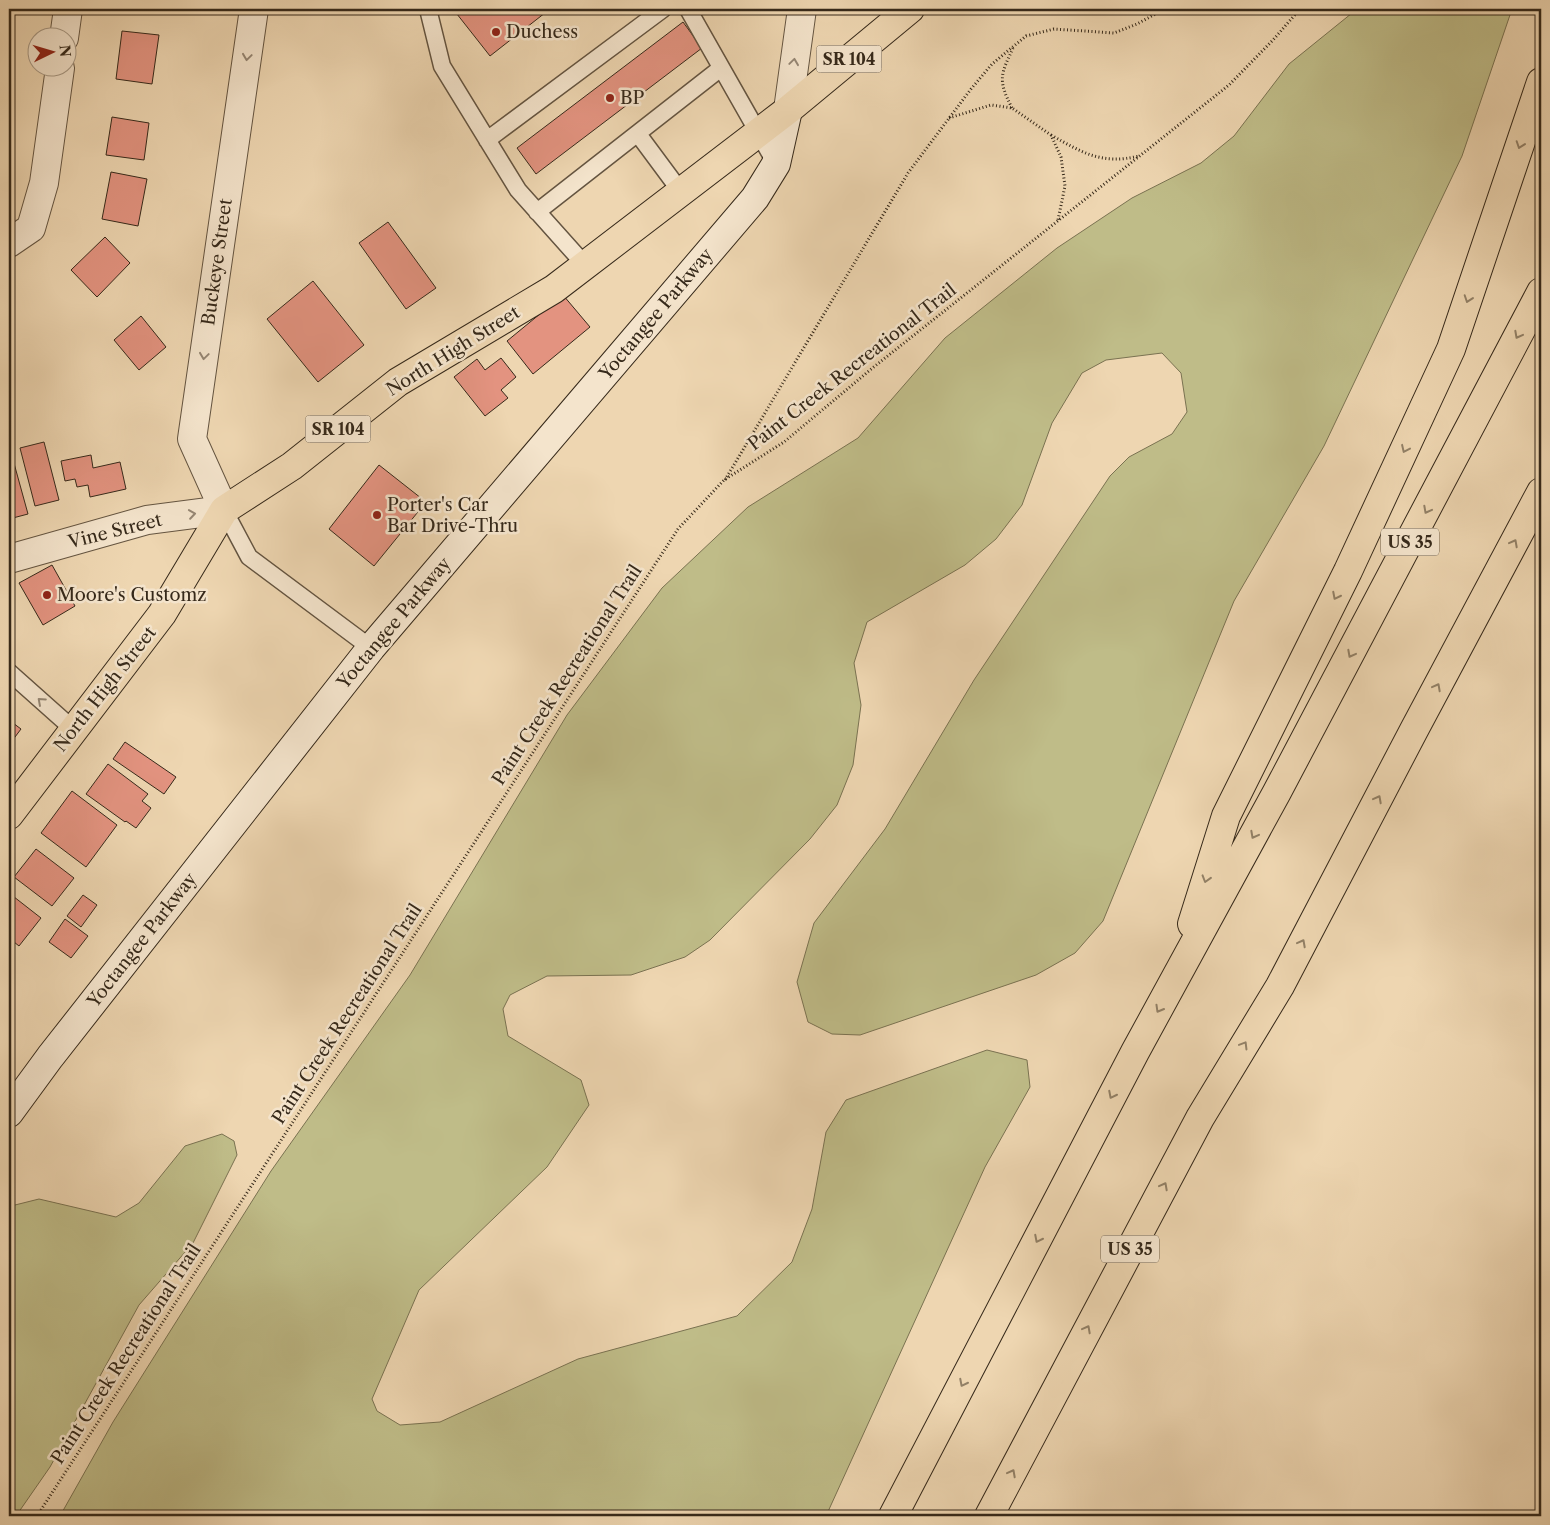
<svg xmlns="http://www.w3.org/2000/svg" width="1550" height="1525" viewBox="0 0 1550 1525" font-family="'Libre Caslon Text',serif">
  <style>
    .green { fill: #bfbc88; stroke: #7a7251 }
    .building { fill: #e39380; stroke: #36291a }
    .lines { fill: none; stroke-linecap: round; stroke-linejoin: round }
    .lane-casing { stroke: #645440; stroke-width: 19 }
    .street-casing { stroke: #645440; stroke-width: 30 }
    .secondary-casing { stroke: #36291a; stroke-width: 30 }
    .primary-casing { stroke: #36291a; stroke-width: 30 }
    .highway-casing { stroke: #36291a; stroke-width: 30 }
    .path { stroke: #36291a; stroke-width: 3; stroke-dasharray: 1 2.5; stroke-linecap: butt }
    .lane { stroke: #f4e4cc; stroke-width: 16 }
    .street { stroke: #f4e4cc; stroke-width: 28 }
    .secondary { stroke: #f4e4cc; stroke-width: 28 }
    .primary { stroke: #eed6b1; stroke-width: 28 }
    .highway { stroke: #eed6b1; stroke-width: 28 }
    .oneway { stroke: #958673 }
    .oneway2 { stroke: #928066 }
    .poi-dot { fill: #8f2418; stroke: #f4e4cc; stroke-width: 2 }
    .labels { text-anchor: middle; stroke-width: 5; stroke-linejoin: round; paint-order: stroke }
    .shield { fill: #f4e4cc; stroke: #6f614f; stroke-width: 1 }
    .shield-label { font-size: 16px; font-weight: bold; fill: #36291a }
    .poi-label { font-size: 18px; fill: #36291a; stroke: #f4e4cc; text-anchor: start }
    .street-label { font-size: 18px; fill: #36291a; stroke: #f4e4cc }
  </style>
  <rect width="100%" height="100%" fill="#eed6b1"/>
  <filter id="stains"><feTurbulence type="fractalNoise" baseFrequency=".004" numOctaves="4"/><feColorMatrix values="0 0 0 0 .2 0 0 0 0 .09 0 0 0 0 .02 0 0 0 .5 -.17"/></filter>
  <radialGradient id="worn" r=".72"><stop offset=".6" stop-color="#630" stop-opacity="0"/><stop offset="1" stop-color="#630" stop-opacity=".3"/></radialGradient>
  <path class="green" d="M1357,9H1512L1462,156L1324,446L1234,601L1103,921L1075,953L1036,975L860,1035L832,1034L808,1022L797,982L814,923L885,829L974,680L1110,476L1129,457L1172,434L1187,412L1181,373L1162,353L1106,360L1082,373L1052,423L1022,505L996,539L965,565L867,622L854,663L861,705L853,765L837,805L810,839L710,940L685,957L631,975L547,976L510,995L503,1009L508,1036L581,1080L589,1105L547,1167L419,1290L372,1399L377,1411L400,1425L440,1422L578,1359L737,1316L792,1262L812,1209L826,1132L846,1100L987,1050L1027,1060L1030,1087L985,1167L826,1516H60L113,1422L271,1171L410,975L567,715L662,588L748,507L858,438L945,338L1057,248L1132,198L1201,163L1234,136L1289,64Z
    M222,1134L234,1141L237,1155L193,1243L139,1305L50,1467L16,1516H9V1211L15,1205L39,1199L116,1217L139,1203L185,1146Z"/>
  <path class="building" d="M453,9H550L490,56Z
    M683,22L702,48L536,174L517,148Z
    M122,31L159,35L152,84L116,79Z
    M112,117L149,123L144,160L106,155Z
    M111,172L147,179L138,226L102,219Z
    M388,222L436,288L406,309L359,243Z
    M105,237L130,263L97,297L71,270Z
    M313,281L364,345L318,382L267,319Z
    M563,295L590,327L533,374L507,341Z
    M141,316L166,347L139,370L114,340Z
    M501,358L516,377L501,390L508,398L485,416L454,377L477,359L485,370Z
    M44,442L59,500L35,506L20,448Z
    M91,455L93,468L120,462L126,489L90,497L88,485L77,487L75,479L65,481L61,461Z
    M12,456L28,514L9,519V457Z
    M379,465L426,502L374,566L329,529Z
    M52,565L75,606L43,625L19,583Z
    M9,720L21,729L9,745Z
    M125,742L176,777L164,794L113,759Z
    M108,764L148,794L142,801L151,808L136,828L126,821L125,822L86,794Z
    M72,791L117,825L86,867L41,833Z
    M36,849L74,878L52,906L14,877Z
    M9,893L41,918L19,946L9,938Z
    M83,895L97,905L81,927L67,916Z
    M65,919L88,936L71,958L49,942Z"/>
  <g class="lines">
    <defs>
      <path id="lane" d="M428,9L442,66L518,190L585,265
        M688,9L776,164
        M638,134L681,192
        M487,140L663,9
        M537,212L721,68
        M224,510L249,557L371,648
        M9,672L73,729"/>
      <path id="street" d="M64,38L68,9
        M788,110L802,9
        M9,243L31,228L44,183L60,68
        M9,559L147,520L224,510L192,439L254,9"/>
      <path id="secondary" d="M9,1113L50,1057L371,648L755,198L776,164L788,110"/>
      <path id="primary" d="M9,815L162,614L224,510L292,466L398,382L554,289L788,110L910,9"/>
      <path id="highway" d="M1192,924L1226,816L1348,571L1451,349L1541,82
        M893,1516L1135,1052L1277,792L1541,292
        M989,1516L1200,1118L1280,986L1414,730L1541,492"/>
    </defs>
    <use href="#lane" class="lane-casing"/>
    <use href="#street" class="street-casing"/>
    <use href="#secondary" class="secondary-casing"/>
    <use href="#primary" class="primary-casing"/>
    <use href="#highway" class="highway-casing"/>
    <path class="path" d="M1012,108C997,79 1001,74 1014,46
      M949,118L991,105L1012,108L1051,135L1061,157L1065,186L1058,220
      M1051,135C1083,153 1102,165 1139,156
      M725,480L908,173L971,89L992,64L1026,36L1054,29L1114,33L1137,24L1161,11V9
      M37,1516L678,529L724,480L784,442L870,370L1229,85L1273,40L1300,9"/>
    <use href="#lane" class="lane"/>
    <use href="#street" class="street"/>
    <use href="#secondary" class="secondary"/>
    <use href="#primary" class="primary"/>
    <use href="#highway" class="highway"/>
  </g>
  <defs><path id="oneway-chevron" d="M-2-3.5L2.5 0L-2 3.5" fill="none" stroke-width="1.6" stroke-linecap="round" stroke-linejoin="round" transform="scale(1.25)"/></defs>
  <g class="oneway">
    <use href="#oneway-chevron" transform="translate(247 57) rotate(98)"/>
    <use href="#oneway-chevron" transform="translate(794 62) rotate(-82)"/>
    <use href="#oneway-chevron" transform="translate(204 356) rotate(98)"/>
    <use href="#oneway-chevron" transform="translate(192 514) rotate(-8)"/>
    <use href="#oneway-chevron" transform="translate(41 701) rotate(-138)"/>
  </g>
  <g class="oneway2">
    <use href="#oneway-chevron" transform="translate(1520 145) rotate(109)"/>
    <use href="#oneway-chevron" transform="translate(1468 299) rotate(109)"/>
    <use href="#oneway-chevron" transform="translate(1518 335) rotate(118)"/>
    <use href="#oneway-chevron" transform="translate(1405 449) rotate(115)"/>
    <use href="#oneway-chevron" transform="translate(1427 510) rotate(118)"/>
    <use href="#oneway-chevron" transform="translate(1514 543) rotate(-62)"/>
    <use href="#oneway-chevron" transform="translate(1336 596) rotate(117)"/>
    <use href="#oneway-chevron" transform="translate(1351 654) rotate(118)"/>
    <use href="#oneway-chevron" transform="translate(1437 687) rotate(-62)"/>
    <use href="#oneway-chevron" transform="translate(1378 799) rotate(-62)"/>
    <use href="#oneway-chevron" transform="translate(1254 835) rotate(118)"/>
    <use href="#oneway-chevron" transform="translate(1206 879) rotate(107)"/>
    <use href="#oneway-chevron" transform="translate(1302 943) rotate(-62)"/>
    <use href="#oneway-chevron" transform="translate(1159 1009) rotate(120)"/>
    <use href="#oneway-chevron" transform="translate(1244 1045) rotate(-59)"/>
    <use href="#oneway-chevron" transform="translate(1112 1095) rotate(117)"/>
    <use href="#oneway-chevron" transform="translate(1164 1186) rotate(-62)"/>
    <use href="#oneway-chevron" transform="translate(1038 1239) rotate(117)"/>
    <use href="#oneway-chevron" transform="translate(1087 1329) rotate(-62)"/>
    <use href="#oneway-chevron" transform="translate(963 1383) rotate(117)"/>
    <use href="#oneway-chevron" transform="translate(1012 1473) rotate(-62)"/>
  </g>
  <g class="poi-dot">
    <circle cx="496" cy="32" r="5"/>
    <circle cx="610" cy="98" r="5"/>
    <circle cx="377" cy="515" r="5"/>
    <circle cx="47" cy="595" r="5"/>
  </g>
  <g class="labels">
    <g class="shield">
      <rect x="816.5" y="45.5" width="65" height="27" rx="4"/>
      <rect x="305.5" y="415.5" width="65" height="27" rx="4"/>
      <rect x="1381" y="528.5" width="58" height="27" rx="4"/>
      <rect x="1101" y="1235.5" width="58" height="27" rx="4"/>
    </g>
    <g class="shield-label">
      <text x="849" y="65">SR 104</text>
      <text x="338" y="435">SR 104</text>
      <text x="1410" y="548">US 35</text>
      <text x="1130" y="1255">US 35</text>
    </g>
    <g class="poi-label">
      <text x="506" y="38">Duchess</text>
      <text x="620" y="104">BP</text>
      <text x="387" y="511">Porter's Car<tspan x="387" dy="21">Bar Drive-Thru</tspan></text>
      <text x="57" y="601">Moore's Customz</text>
    </g>
    <g class="street-label">
      <text transform="translate(217 262) rotate(-82)" y="6">Buckeye Street</text>
      <text transform="translate(656 314) rotate(-50)" y="6">Yoctangee Parkway</text>
      <text transform="translate(453 351) rotate(-32)" y="6">North High Street</text>
      <text transform="translate(852 367) rotate(-38)" y="6">Paint Creek Recreational Trail</text>
      <text transform="translate(115 531) rotate(-14)" y="6">Vine Street</text>
      <text transform="translate(394 623) rotate(-50)" y="6">Yoctangee Parkway</text>
      <text transform="translate(567 675) rotate(-57)" y="6">Paint Creek Recreational Trail</text>
      <text transform="translate(105 689) rotate(-52)" y="6">North High Street</text>
      <text transform="translate(142 940) rotate(-52)" y="6">Yoctangee Parkway</text>
      <text transform="translate(347 1014) rotate(-57)" y="6">Paint Creek Recreational Trail</text>
      <text transform="translate(126 1354) rotate(-57)" y="6">Paint Creek Recreational Trail</text>
    </g>
  </g>
  <rect width="1550" height="1525" fill="none" stroke="#eed6b1" stroke-width="30"/>
  <rect x="10" y="10" width="1530" height="1505" fill="none" stroke="#36291a" stroke-width="2.5"/>
  <rect x="15" y="15" width="1520" height="1495" fill="none" stroke="#36291a"/>
  <g transform="translate(52 52) rotate(85)"><circle r="24" fill="#f4e4cc" stroke="#a89985"/>
  <path d="M0-4L9 19L0 12L-9 19Z" fill="#8f2418"/>
  <text y="-8" font-size="14" font-weight="bold" text-anchor="middle" fill="#36291a">N</text>
  </g>
  <rect width="100%" height="100%" filter="url(#stains)"/>
  <rect width="100%" height="100%" fill="url(#worn)"/>
</svg>
